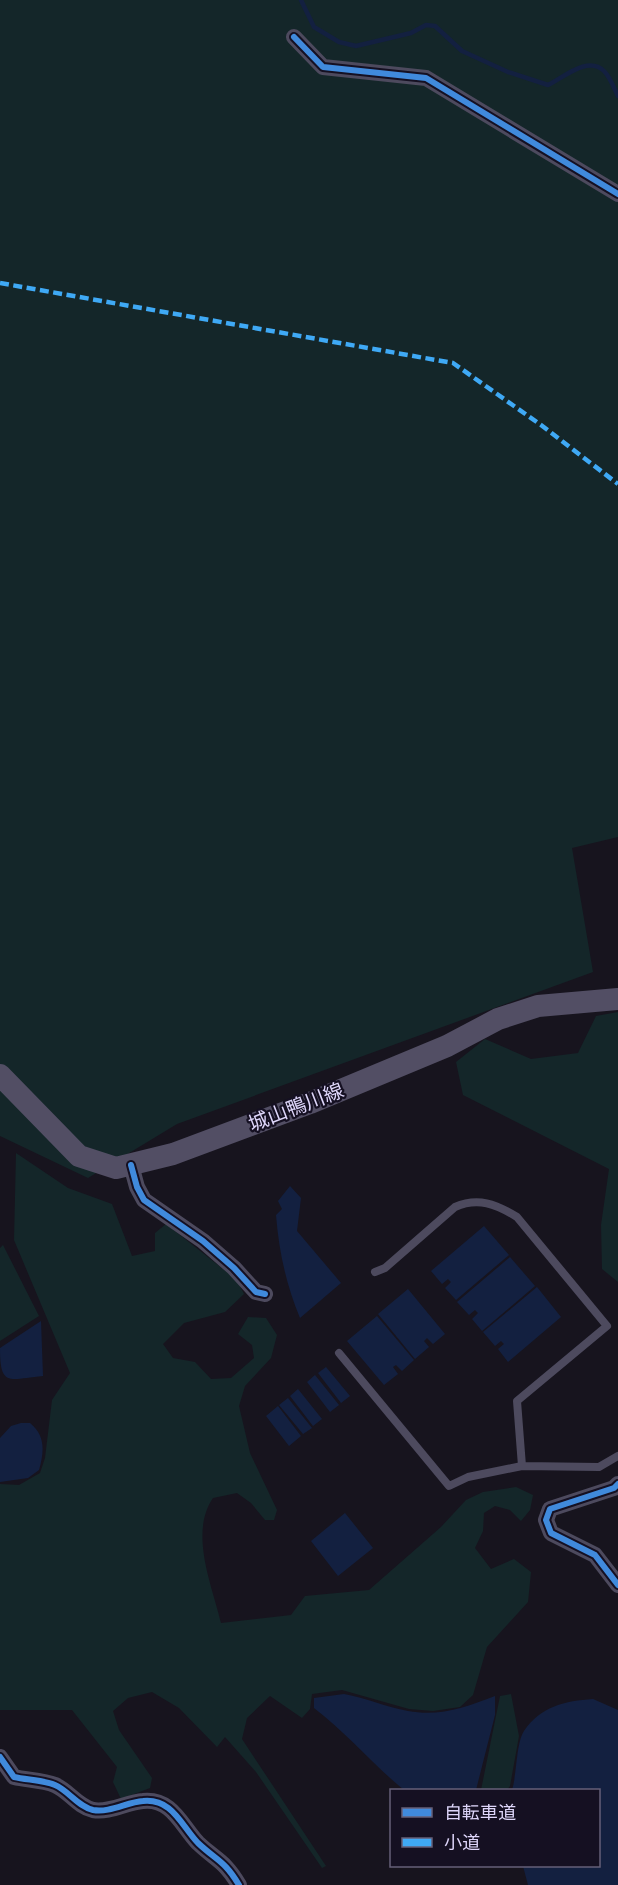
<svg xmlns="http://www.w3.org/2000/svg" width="618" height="1885" viewBox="0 0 618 1885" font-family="'Varela Round','Noto Sans JP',sans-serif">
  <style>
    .green { fill: #142629 }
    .water { fill: #132040 }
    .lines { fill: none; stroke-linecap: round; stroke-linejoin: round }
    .stream { stroke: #132040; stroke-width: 4.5 }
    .lane { stroke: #4d4a5e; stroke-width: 8 }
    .street { stroke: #4d4a5e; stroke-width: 16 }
    .secondary { stroke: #524e64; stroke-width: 22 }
    .quiet { stroke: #3fa9f5; stroke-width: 4.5; stroke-dasharray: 9 4.5; stroke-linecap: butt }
    .cycleway-casing { stroke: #151022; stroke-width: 10 }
    .cycleway { stroke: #408adc; stroke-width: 6 }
    .labels { text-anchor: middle; stroke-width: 4.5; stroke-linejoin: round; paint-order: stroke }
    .street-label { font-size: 20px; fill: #ded6fa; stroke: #151022 }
  </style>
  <rect width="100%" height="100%" fill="#17141e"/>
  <path class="green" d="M0,0H618V837L572,848L593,972L177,1124L88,1178L0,1136Z
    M618,1012V1282L602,1269L601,1225L609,1169L463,1095L456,1062L485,1039L531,1059L578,1053L596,1016Z
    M16,1153L68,1188L112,1204L132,1256L155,1251V1233L166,1224L237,1280L244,1294L225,1312L184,1323L163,1344L173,1358L195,1362L211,1379L231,1378L254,1358L252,1345L238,1334L248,1317L266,1318L277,1335L271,1358L245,1386L239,1406L250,1453L277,1510L274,1520H265L251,1503L237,1493L213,1498C189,1533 212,1585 221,1623L291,1615L305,1596L369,1590L441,1527L466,1500L483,1492L516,1487L533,1495L530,1510L521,1521L510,1510L495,1506L484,1513L483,1531L475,1548L491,1569L514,1559L531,1572L528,1602L487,1647L473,1695L460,1707L433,1711L409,1709L342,1690L312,1694L310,1709L302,1718L270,1696L247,1718L242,1739L326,1866L322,1868L256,1772L225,1737L217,1747L179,1708L152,1692L128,1698L113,1711L119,1730L152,1778L150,1788L121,1799L113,1782L117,1767L72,1710H0V1484L19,1485L40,1473L45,1458L52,1400L70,1373L14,1240Z
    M3,1245L39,1316L0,1341V1248Z
    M511,1694L519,1736L510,1786L507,1790H481L500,1696Z"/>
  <path class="water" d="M290,1186L301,1198L297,1231L341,1283L300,1318C286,1284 279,1252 276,1215L282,1209L278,1201Z
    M484,1226L509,1255L456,1300L445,1288L451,1282L448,1279L442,1284L431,1271Z
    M510,1257L535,1286L482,1331L472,1319L478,1313L475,1310L469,1315L457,1302Z
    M537,1287L561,1317L508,1362L498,1349L504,1344L501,1341L495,1346L483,1332Z
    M408,1289L445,1334L433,1344L427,1338L424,1341L429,1347L415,1359L378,1314Z
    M377,1316L414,1360L402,1371L396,1365L393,1367L398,1374L384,1385L347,1341Z
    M41,1321L43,1376C9,1379 0,1388 0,1348Z
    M326,1367L350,1396L341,1403L318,1373Z
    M315,1375L339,1405L330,1412L307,1382Z
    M298,1389L322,1419L313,1426L290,1396Z
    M288,1398L312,1428L303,1434L279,1405Z
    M278,1406L301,1436L289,1446L266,1416Z
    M21,1423H30C46,1436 44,1452 39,1470L28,1478L0,1482V1438L11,1426Z
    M345,1513L373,1548L338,1576L311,1541Z
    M344,1694C366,1698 386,1707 408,1711C440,1717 466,1707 495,1696V1715L476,1790H404C372,1764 347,1733 314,1708V1698Z
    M593,1699L618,1710V1885H528L523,1866H598V1790H512C517,1775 516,1743 524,1731C541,1706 565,1701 593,1699Z"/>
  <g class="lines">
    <path class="stream" d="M301,0L314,27L339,42L356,46L411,33L426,25L435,26L462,51L508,72L548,85C563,78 588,55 604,71C610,77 614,88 618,96"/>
    <path class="lane" d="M375,1272L385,1268L455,1207C478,1197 496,1204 517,1217L607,1326L517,1401L522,1466
      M339,1353L449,1486L468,1477L522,1466L599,1467L618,1456"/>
    <path class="street" d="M294,37L323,67L426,78L618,194
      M131,1165L137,1187L144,1200L203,1241L234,1268L256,1292L265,1294
      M618,1484L614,1488L550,1509L546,1520L551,1533L595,1555L618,1585
      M0,1757L14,1777C27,1780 43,1780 55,1785C69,1791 77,1806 93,1810C110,1813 127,1802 143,1801C172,1798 181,1825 198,1843C217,1861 224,1860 239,1885"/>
    <path class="secondary" d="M0,1075L79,1156L116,1168L173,1154L310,1103L447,1046L498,1019L538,1006L618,999"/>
    <path class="quiet" d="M0,283L453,363L541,425L618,484"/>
    <defs>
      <path id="cycleway" d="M294,37L323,67L426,78L618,194
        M131,1165L137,1187L144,1200L203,1241L234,1268L256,1292L265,1294
        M618,1484L614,1488L550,1509L546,1520L551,1533L595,1555L618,1585
        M0,1757L14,1777C27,1780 43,1780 55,1785C69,1791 77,1806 93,1810C110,1813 127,1802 143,1801C172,1798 181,1825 198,1843C217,1861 224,1860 239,1885"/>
    </defs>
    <use href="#cycleway" class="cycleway-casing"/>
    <use href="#cycleway" class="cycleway"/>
  </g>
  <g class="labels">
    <g class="street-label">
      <text transform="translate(296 1107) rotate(-21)" y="7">城山鴨川線</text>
    </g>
  </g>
  <rect x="390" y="1789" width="210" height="78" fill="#151022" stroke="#655f78" stroke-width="1.5"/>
  <rect x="402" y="1808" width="30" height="9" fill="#408adc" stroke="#655f78" stroke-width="1.5"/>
  <text x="444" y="1819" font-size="18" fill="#ded6fa">自転車道</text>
  <rect x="402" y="1838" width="30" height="9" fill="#3fa9f5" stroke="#655f78" stroke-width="1.5"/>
  <text x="444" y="1849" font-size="18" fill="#ded6fa">小道</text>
</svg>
